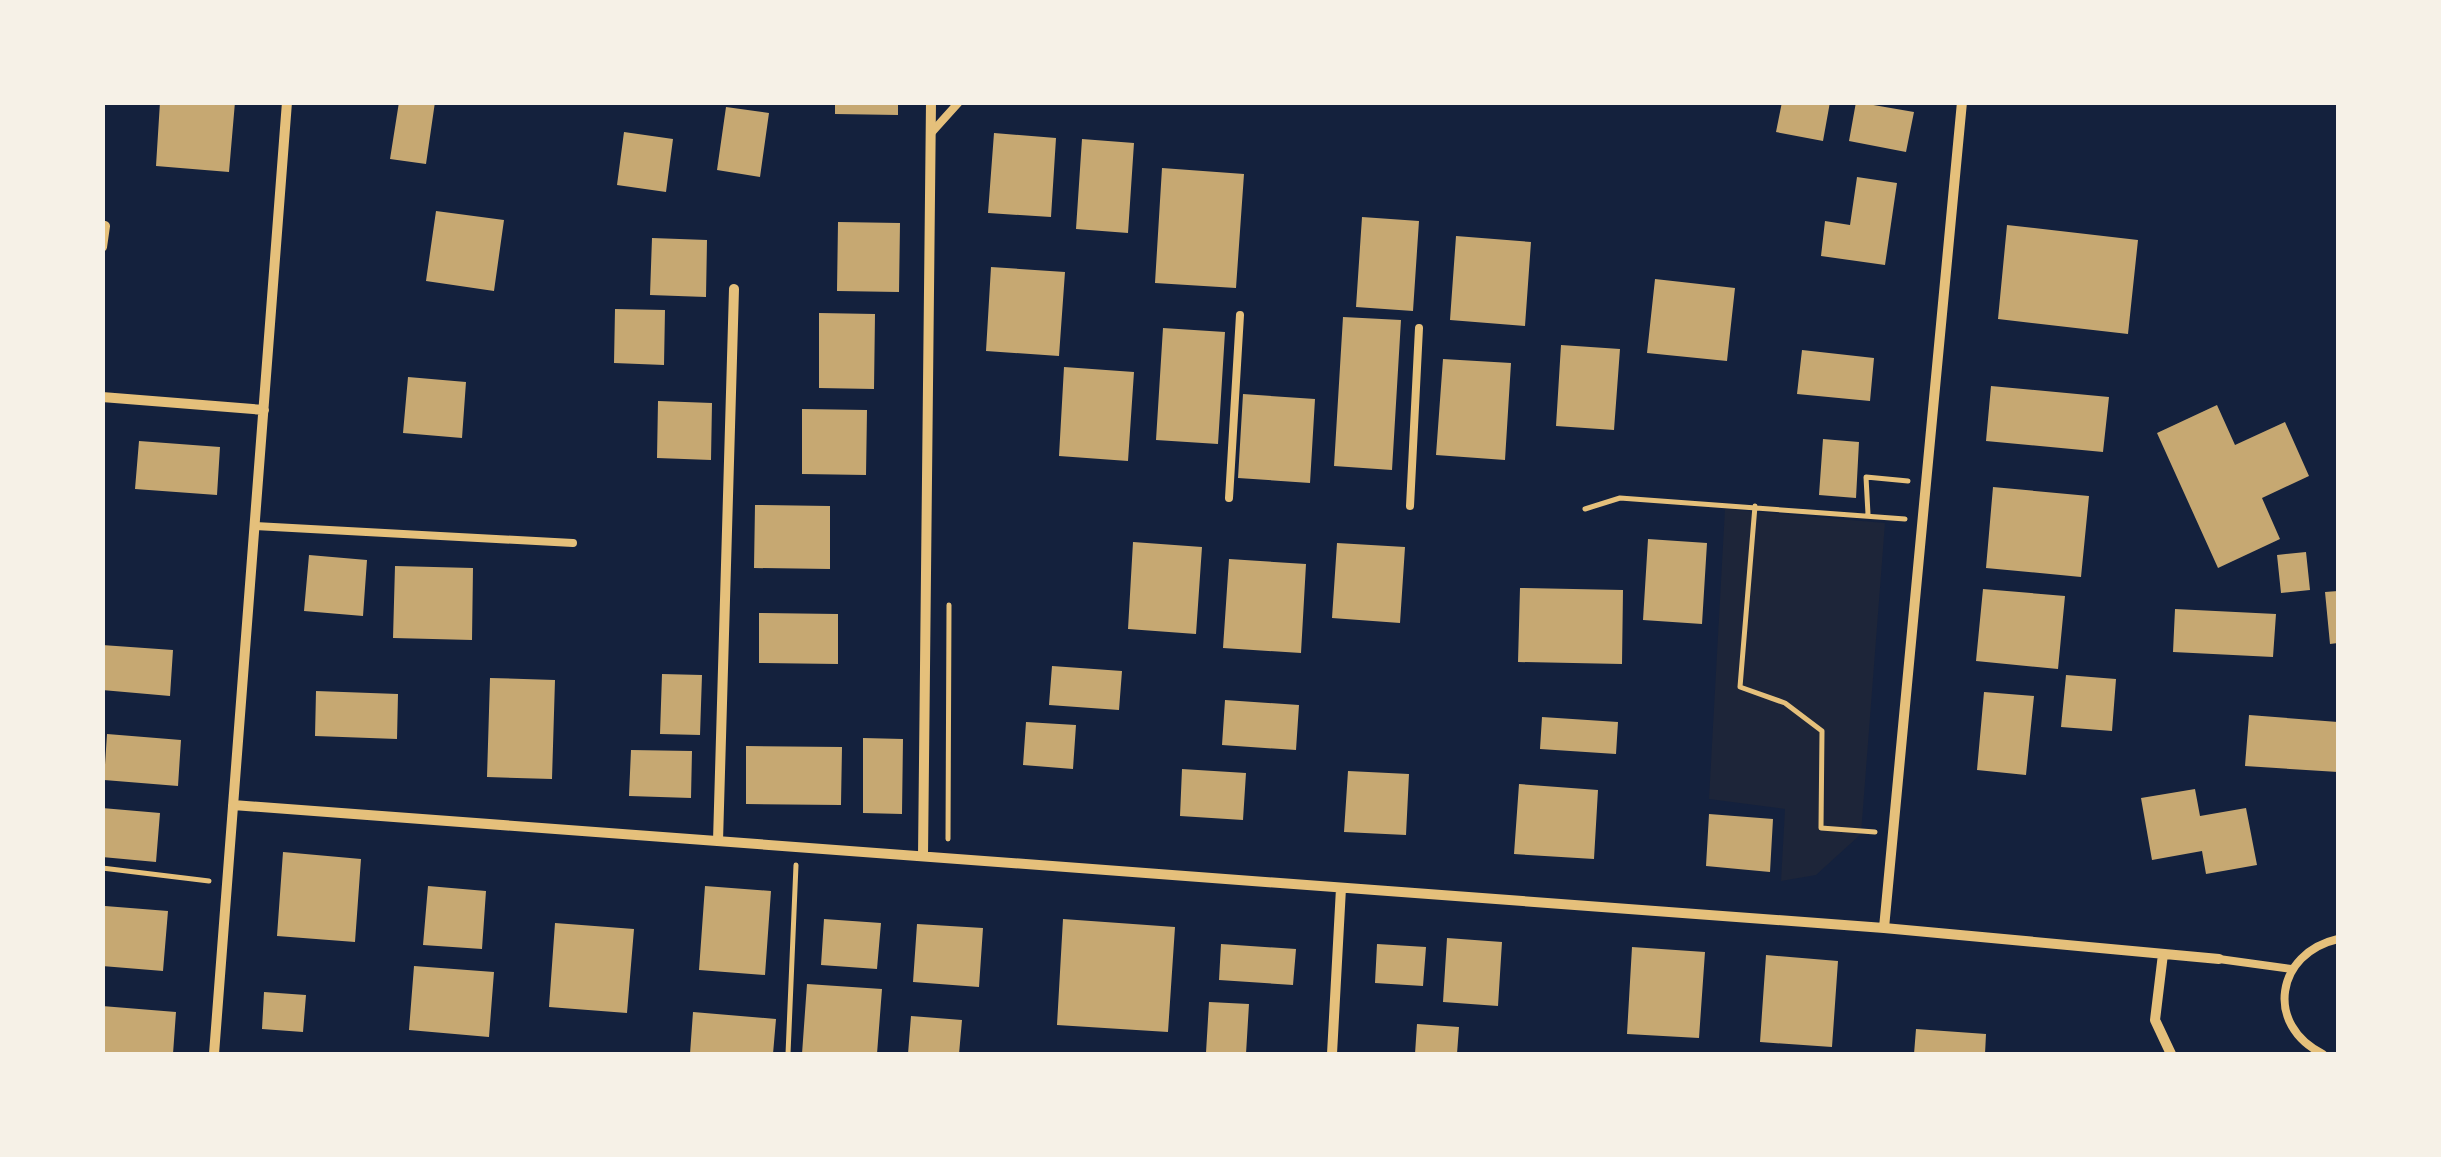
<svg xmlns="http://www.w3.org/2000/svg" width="2441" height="1157" viewBox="0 0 2441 1157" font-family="Montserrat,sans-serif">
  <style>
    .green { fill: #1d2539 }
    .building { fill: #c6a872 }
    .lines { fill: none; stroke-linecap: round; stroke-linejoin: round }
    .path { stroke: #e5c07b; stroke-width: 5 }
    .service { stroke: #e5c07b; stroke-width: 8 }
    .minor { stroke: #e5c07b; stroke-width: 10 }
  </style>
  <rect width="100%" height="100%" fill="#14213d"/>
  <path class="green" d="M1725,509L1885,523L1861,834L1816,875L1781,881L1785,809L1709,799Z"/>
  <path class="building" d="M160,102H235L229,172L156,166Z
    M399,102H435L426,164L390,159Z
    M835,102H898V115L835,114Z
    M1782,102H1830L1823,141L1776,132Z
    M1856,102L1914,112L1906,152L1849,141Z
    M726,107L769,113L760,177L717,170Z
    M624,132L673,139L666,192L617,185Z
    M994,133L1056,138L1051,217L988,213Z
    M1082,139L1134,143L1128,233L1076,229Z
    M1162,168L1244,174L1236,288L1155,283Z
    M1857,177L1897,183L1885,265L1821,256L1825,221L1850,225Z
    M436,211L504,220L494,291L426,281Z
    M1362,217L1419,221L1413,311L1356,307Z
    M838,222L900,223L899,292L837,291Z
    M2007,225L2138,240L2128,334L1998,319Z
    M1456,236L1531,242L1525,326L1450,320Z
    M652,238L707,240L706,297L650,295Z
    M991,267L1065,272L1059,356L986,351Z
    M1655,279L1735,288L1727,361L1647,353Z
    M615,309L665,310L664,365L614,363Z
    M819,313L875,314L874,389L819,388Z
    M1343,317L1401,320L1392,470L1334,466Z
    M1163,328L1225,332L1218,444L1156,440Z
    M1561,345L1620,349L1614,430L1556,426Z
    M1802,350L1874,358L1870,401L1797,394Z
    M1443,359L1511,363L1505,460L1436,455Z
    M1064,367L1134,372L1128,461L1059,456Z
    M408,377L466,382L462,438L403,433Z
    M1991,386L2109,397L2103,452L1986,441Z
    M1243,394L1315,399L1310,483L1238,478Z
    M658,401L712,403L711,460L657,458Z
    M2217,405L2235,445L2285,422L2309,476L2262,498L2280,539L2218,568L2157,433Z
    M802,409L867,410L866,475L802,474Z
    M1823,439L1859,442L1856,498L1819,495Z
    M139,441L220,447L217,495L135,489Z
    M1993,487L2089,496L2081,577L1986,568Z
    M755,505L830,506V569L754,568Z
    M1648,539L1707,543L1702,624L1643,620Z
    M1133,542L1202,547L1196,634L1128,629Z
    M1337,543L1405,547L1400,623L1332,618Z
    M2306,552L2310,590L2281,593L2277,555Z
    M309,555L367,560L363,616L304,611Z
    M1229,559L1306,564L1301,653L1223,648Z
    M395,566L473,568L472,640L393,638Z
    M1520,588L1623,590L1622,664L1518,662Z
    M1983,589L2065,596L2058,669L1976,661Z
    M2338,591V643L2330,644L2325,592Z
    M2175,609L2276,614L2273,657L2173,652Z
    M759,613L838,614V664L759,663Z
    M102,645L173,650L170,696L102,690Z
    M1052,666L1122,671L1119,710L1049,705Z
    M662,674L702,675L700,735L660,734Z
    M2066,675L2116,679L2112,731L2061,727Z
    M490,678L555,680L552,779L487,777Z
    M316,691L398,694L397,739L315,736Z
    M1984,692L2034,696L2026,775L1977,770Z
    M1225,700L1299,705L1296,750L1222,745Z
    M2249,715L2338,722V772L2245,766Z
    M1542,717L1618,722L1616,754L1540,749Z
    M1026,722L1076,725L1073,769L1023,765Z
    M107,734L181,740L178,786L104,780Z
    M863,738L903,739L902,814L863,813Z
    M746,746L842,747L841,805L746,804Z
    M631,750L692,751L691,798L629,796Z
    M1182,769L1246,773L1243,820L1180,816Z
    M1348,771L1409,774L1406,835L1344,832Z
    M1519,784L1598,790L1594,859L1514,854Z
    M2195,789L2200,816L2246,808L2257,865L2206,874L2202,851L2152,860L2141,798Z
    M102,808L160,813L156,862L102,857Z
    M1709,814L1773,819L1770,872L1706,866Z
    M283,852L361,859L355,942L277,936Z
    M428,886L486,891L482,949L423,945Z
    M705,886L771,891L765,975L699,970Z
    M105,906L168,911L163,971L102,966Z
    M824,919L881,923L877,969L821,965Z
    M1063,919L1175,927L1168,1032L1057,1025Z
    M555,923L634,929L627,1013L549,1007Z
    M917,924L983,928L979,987L913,982Z
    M1447,938L1502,942L1498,1006L1443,1002Z
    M1221,944L1296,949L1293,985L1219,980Z
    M1377,944L1426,947L1423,986L1375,983Z
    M1632,947L1705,952L1699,1038L1627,1034Z
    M1766,955L1838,961L1832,1047L1760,1042Z
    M414,966L494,972L489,1037L409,1030Z
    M807,984L882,989L877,1054H802Z
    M264,992L306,995L303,1032L262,1029Z
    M1209,1002L1249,1004L1246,1054L1206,1053Z
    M102,1006L176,1012L173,1054H102Z
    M693,1012L776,1019L773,1054H690Z
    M911,1016L962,1020L959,1054H908Z
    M1417,1024L1459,1027L1457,1054H1415Z
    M1916,1029L1986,1034L1985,1054H1914Z"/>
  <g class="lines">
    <path class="path" d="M1755,506L1740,687L1785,703L1822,731L1821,828L1875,832
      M1585,509L1620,498L1905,519
      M1868,514L1866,477L1908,481
      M948,839L949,605
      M102,868L209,881
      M788,1054L796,865"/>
    <path class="service" d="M932,132L959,102
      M1229,498L1240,315
      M1410,506L1419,328
      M255,526L573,543
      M2219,959L2291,969
      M2323,1054C2264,1025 2276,953 2338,939"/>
    <path class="minor" d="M102,247L105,226
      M102,397L264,410
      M233,805L1884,928L2219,959
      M718,841L734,289
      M923,856L931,102
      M1884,928L1962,102
      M2163,954L2155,1020L2171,1054
      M214,1054L287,102
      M1332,1054L1341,888"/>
  </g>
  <rect width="2441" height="1157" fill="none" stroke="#f6f1e7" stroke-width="210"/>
</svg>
